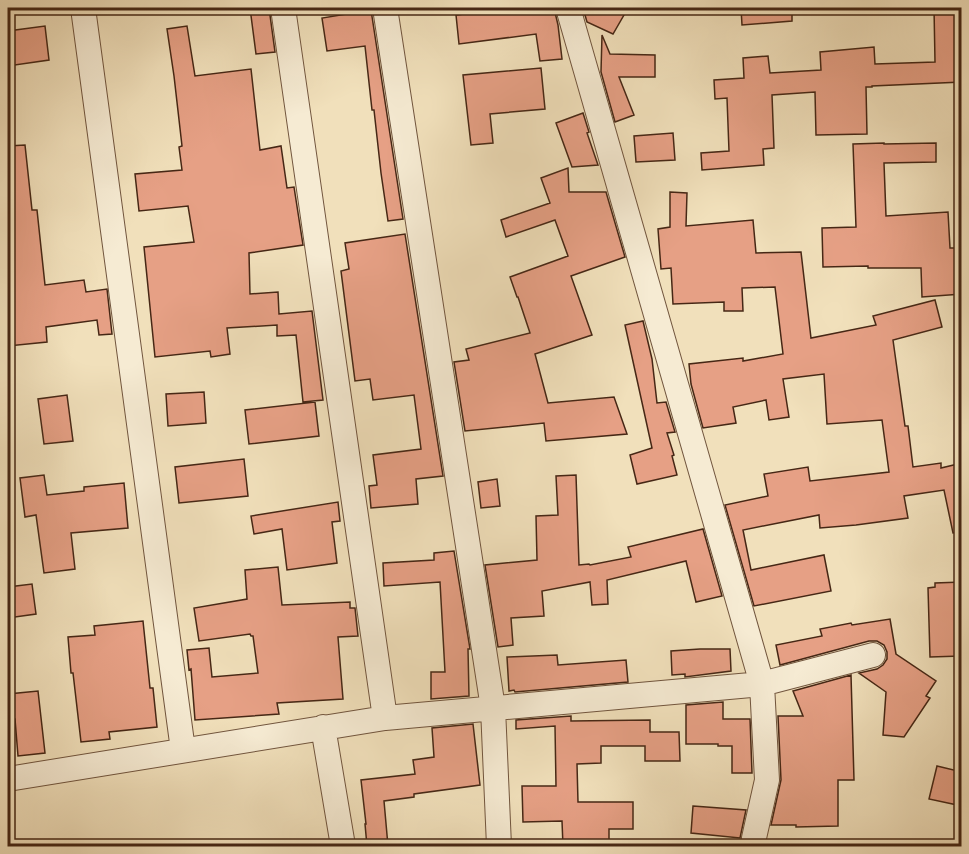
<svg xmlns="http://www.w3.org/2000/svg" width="969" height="854" viewBox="0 0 969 854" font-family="'EB Garamond',serif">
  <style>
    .building { fill: #e6a085; stroke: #462715; stroke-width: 1.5 }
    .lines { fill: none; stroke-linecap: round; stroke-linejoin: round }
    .minor-casing { stroke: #71553e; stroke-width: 26 }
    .minor { stroke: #f6ebd3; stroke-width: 24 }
  </style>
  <rect width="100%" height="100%" fill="#f1e0bb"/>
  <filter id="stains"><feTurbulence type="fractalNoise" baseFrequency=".00333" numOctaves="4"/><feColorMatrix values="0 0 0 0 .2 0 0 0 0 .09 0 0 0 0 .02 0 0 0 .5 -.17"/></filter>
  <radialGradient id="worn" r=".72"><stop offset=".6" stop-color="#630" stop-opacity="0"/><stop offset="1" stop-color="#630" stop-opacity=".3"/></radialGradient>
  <path class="building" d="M250,8H269L275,52L256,54Z
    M471,8H554L558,25L562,59L540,61L536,34L459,44L456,15L472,13Z
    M583,8H628L613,34L587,22Z
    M741,8H792V21L742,25Z
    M934,8H962V82L872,86V87H866L867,134L816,135L815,92L772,95L774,148L763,149L764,165L702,170L701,153L729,151L727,98L715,99L714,80L744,78L743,58L768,56L770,73L821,70L820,52L874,47L875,64L935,62Z
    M371,10L403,219L388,221L381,173L374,110H372L365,46L327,51L322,18Z
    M45,26L49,60L8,66V31Z
    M187,26L195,76L251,69L260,150L281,146L287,188L294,187L303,245L249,253L250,294L278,292L279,314L312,311L323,400L303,402L296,335L277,336V325L227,328L230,354L211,357L210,351L155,357L144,247L194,242L188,206L139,211L135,174L182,170L179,147L182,146L174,76L167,29Z
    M602,35L610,54L655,55V77H619L634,115L615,122L601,72Z
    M541,68L545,109L490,114L493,143L471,145L463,75Z
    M583,113L589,132L587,133L598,165L572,167L556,123Z
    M673,133L675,160L636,162L634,136Z
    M884,143V144L936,143V162L884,163L886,216L948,212L950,248H962V294L922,297L921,268H868V266L823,267L822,228L856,227L853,144Z
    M25,145L32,210H37L45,285L84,280L86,292L107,289L112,334L99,335L97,320L46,327L47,342L8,346V164H10L8,146Z
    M568,168L569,192H606L625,257L571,276L592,335L535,354L548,403L614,397L627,434L546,441L544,423L465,431L454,362L469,360L466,349L530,333L518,297H517L510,277L568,256L555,220L506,237L501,220L550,203L541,178Z
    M670,192L687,193L686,226L753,220L756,253L801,252L811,338L876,325L873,316L935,300L942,327L893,340L905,426H908L913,467L941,463V468L962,463V532L953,533L944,490L904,496L908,518L856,525L820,528L819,515L743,530L751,570L824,555L831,591L754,606L725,505L768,496L764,474L808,467L810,481L889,472L882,420L827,424L824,374L783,379L789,417L769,420L766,400L733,407L736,423L703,428L691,384L689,364L743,358V361L783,354L775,287L742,288L743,311H724V302L673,304L671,268L661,269L658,229L670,227Z
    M405,234L443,476L416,479L418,504L371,508L369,486L377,485L373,455L421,449L414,395L373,400L370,379L355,381L341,271L349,269L345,243Z
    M643,321L652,359L657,403L666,402L675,432L667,433L674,455L672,456L677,475L637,484L630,455L652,448L625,325Z
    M204,392L206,423L168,426L166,394Z
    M67,395L73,441L44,444L38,399Z
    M315,402L319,436L249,444L245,410Z
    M244,459L248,496L179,503L175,467Z
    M44,475L47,495L84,491V487L124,483L128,528L71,533L75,569L44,573L36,515L25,517L20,478Z
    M576,475L579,565L589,564L590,565L631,557L628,547L703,529L722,596L696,602L686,561L607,580L608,604L592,605L590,582L542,591L544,616L511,618L513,645L498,647L485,565L537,560L536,516L558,515L556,476Z
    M497,479L500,506L481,508L478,482Z
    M338,502L340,521L332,522L337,563L287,570L282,529L254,534L251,516Z
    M454,551L470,649H468L469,696L431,699V672H445L440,582L384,586L383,563L434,560V553Z
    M278,567L282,605L350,602V608H355L358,636L338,637L343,699L277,703L279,714L195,720L191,669L189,670L187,650L209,648L212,677L258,673L253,636H251L250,634L199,641L194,608L247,599L245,570Z
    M962,582V600H960L961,656L930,657L928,588L935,587V583Z
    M32,584L36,614L8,618V587Z
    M890,619L896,654L936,681L926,696L930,698L904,737L883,735L886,692L859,673L877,669L883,665L887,659V652L884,645L877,641H869L780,665L776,645L822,636L820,629L851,623L852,625Z
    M143,621L150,688H153L157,727L109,732L110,739L81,742L73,673H71L68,637L95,635L94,626Z
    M700,649H730L731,671L685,677V674L672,675L671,651Z
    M557,655L558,665L626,660L628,682L515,692L514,690L509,691L507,657Z
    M851,675L854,780H838V826L796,827V825H771L781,780L778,716H803L793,691Z
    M38,691L45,753L18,756L15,719L8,720V694Z
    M723,702V719H750L752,773H732V746H718V744H686V705Z
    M571,716V721L650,720V732H679L680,761H645V746H601V763L577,764L578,802H633V829H609V844H580V846H563L562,821L523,822L522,786H556L555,726L516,729V720Z
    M473,724L480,785L414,794V797L384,801L388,846H367L365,824H366L361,780L415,774L413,760L434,757L432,728Z
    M937,766L958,771L957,776L962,777V806L929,799Z
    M693,806L746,810L740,838L691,833Z"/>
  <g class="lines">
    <defs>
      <path id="minor" d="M83,8L183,750
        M283,8L385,718
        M385,8L493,708L499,846
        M568,8L762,684L767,780L754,838L753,846
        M323,727L343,846
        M8,779L385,718L762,684L873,655"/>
    </defs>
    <use href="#minor" class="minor-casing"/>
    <use href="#minor" class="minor"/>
  </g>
  <rect width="969" height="854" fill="none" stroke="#f1e0bb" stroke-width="30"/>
  <rect x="9" y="9" width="951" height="836" fill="none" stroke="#462715" stroke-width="3"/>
  <rect x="15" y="15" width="939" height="824" fill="none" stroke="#462715" stroke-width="1.5"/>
  <rect width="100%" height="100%" filter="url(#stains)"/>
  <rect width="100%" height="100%" fill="url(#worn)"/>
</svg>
